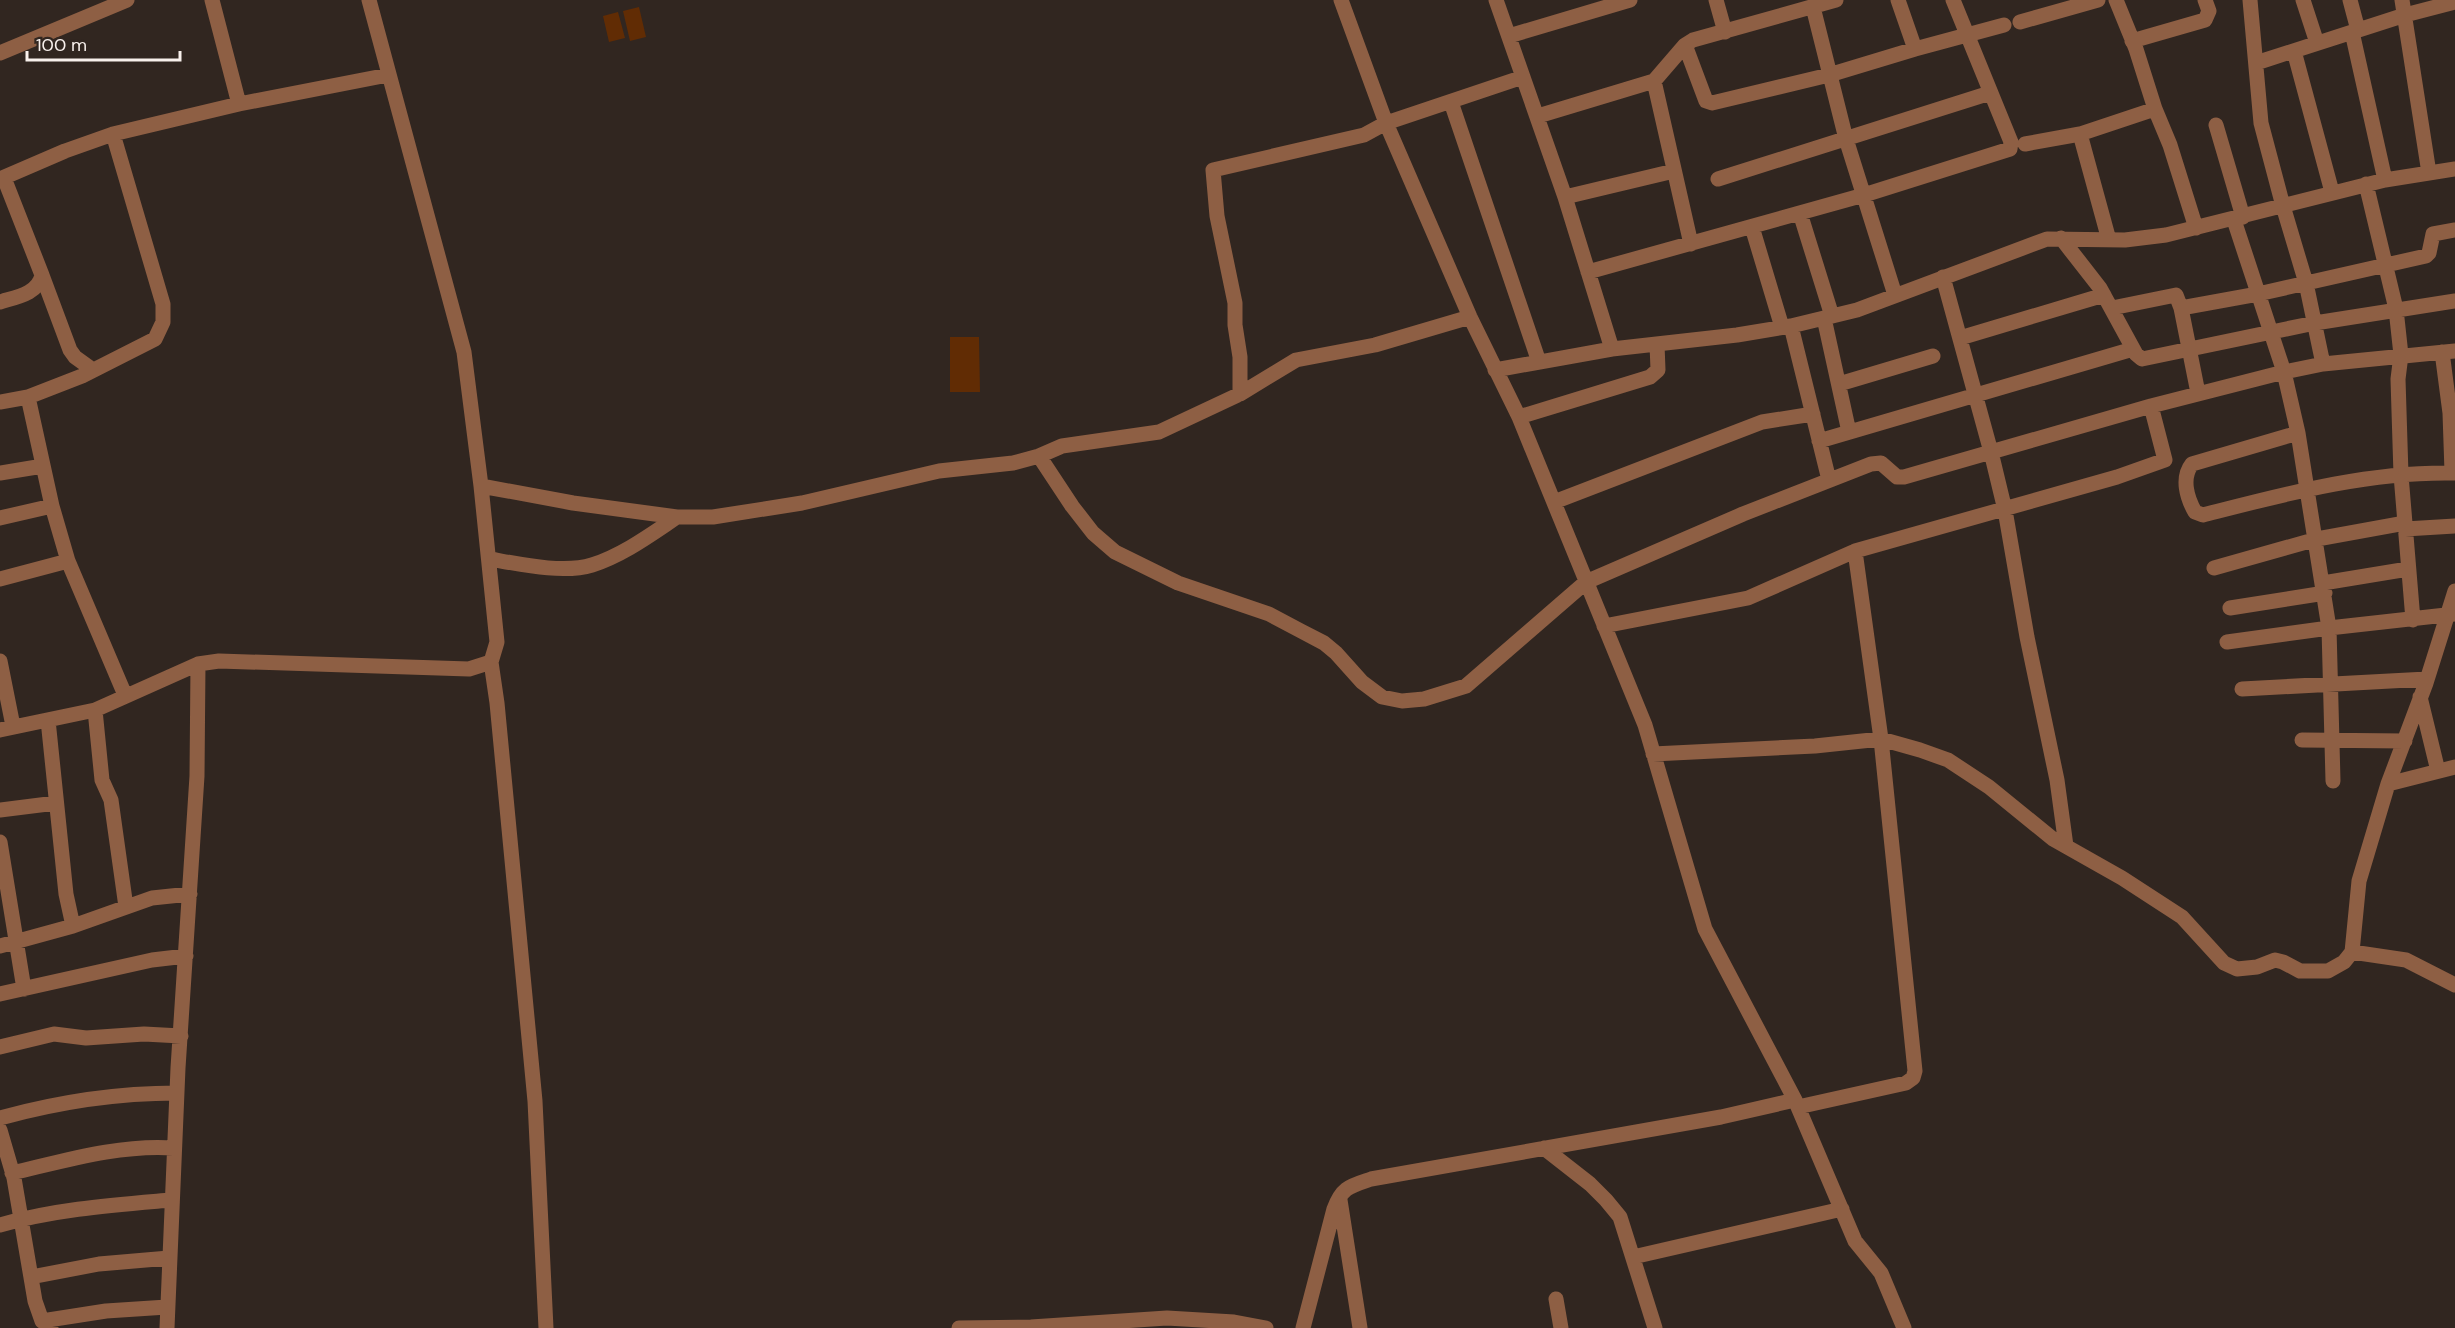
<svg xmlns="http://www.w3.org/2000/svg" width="2455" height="1328" viewBox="0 0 2455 1328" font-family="'DM Sans',sans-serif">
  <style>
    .green { fill: #612c04 }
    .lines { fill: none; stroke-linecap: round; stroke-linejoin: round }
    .minor { stroke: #8e5f44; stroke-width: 15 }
  </style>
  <rect width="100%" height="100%" fill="#312620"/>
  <path class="green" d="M639,7L646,37L630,41L623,11Z
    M618,12L625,38L609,42L603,16Z
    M950,337H979L980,392H950Z"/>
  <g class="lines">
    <path class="minor" d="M212,0L239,104
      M369,0L464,352L481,486L497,642L491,662L497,703L535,1101L546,1328
      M1341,0L1386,123L1470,317L1519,417L1645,725L1705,929L1795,1100L1855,1241L1881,1273L1904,1328
      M1496,0L1565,197L1612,349
      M1716,0L1725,32
      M1898,0L1915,49
      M2116,0L2136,49L2155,109L2170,145L2196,228
      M2250,0L2261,123L2283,206L2306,283L2323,364
      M2303,0L2317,43
      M2350,0L2358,30
      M2402,0L2429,173
      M1813,7L1846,139L1895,295
      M2020,22L2098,0
      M2352,32L2385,180
      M1509,36L1630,0
      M2132,41L2205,20L2209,11L2205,0
      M1685,45L1706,101L1712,103L1829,75L1915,49L2004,25
      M2294,51L2332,192
      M0,53L127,0
      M2256,63L2405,15L2455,2
      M1654,81L1691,244
      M1451,102L1539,362
      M1538,116L1654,81L1685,45L1693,40L1836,0
      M2216,125L2243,217
      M2080,134L2109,240
      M2025,144L2080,134L2155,109
      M0,179L65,151L113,134
      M1718,179L1990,93
      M2366,184L2396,309L2401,355L2398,379L2401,475L2413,620
      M1565,197L1674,171
      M1800,213L1832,316
      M2234,220L2284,372L2298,433L2329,628L2333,781
      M1752,227L1782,327
      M2061,238L2100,288L2136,354L2142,359L2315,323L2455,301
      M1588,272L1864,195L2010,149L2011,142L1953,0
      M42,275L70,350L75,357L93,370
      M1943,277L1991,452L2005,510L2027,637L2057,780L2066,846
      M0,302C16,297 38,294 42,275L4,178
      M2112,308L2176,295L2181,308L2198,393
      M2181,308L2258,294L2426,256L2429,253L2433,234L2455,230
      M1824,318L1849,432
      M1791,326L1829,480
      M1960,338L2104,295
      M2442,352L2450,413L2452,472
      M1495,370L1612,349L1737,335L1791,326L1857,310L2047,239L2125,240L2166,235L2385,180L2455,169
      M1839,384L1933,356
      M1240,394V357L1235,325V303L1217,216L1213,170L1364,135L1386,123L1523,77
      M28,397L52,506L68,561L125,695
      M0,402L28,397L82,376L155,339L163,322V304L113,134L239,104L388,75
      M1519,417L1650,377L1658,370L1657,344
      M2298,433L2192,464C2181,478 2187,498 2195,512L2203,515C2285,494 2369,471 2455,473
      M1819,441L2133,349
      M1039,456L1072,506L1093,533L1115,552L1178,583L1269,614L1301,631L1324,643L1336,653L1362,682L1382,697L1402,701L1424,699L1466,686L1586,582L1743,514L1871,464L1881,463L1897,477H1904L2151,406L2284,372L2323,364L2455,351
      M0,473L43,466
      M481,486L573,503L677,517H713L802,503L939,471L1013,463L1039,456L1062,446L1159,432L1240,394L1296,360L1375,345L1470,317
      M1554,502L1762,422L1813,414
      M0,518L52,506
      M2405,529L2455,526
      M490,559C519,564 563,574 592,565C623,555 650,535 677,517
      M2214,568L2317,539L2405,523
      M0,579L68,561
      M2323,583L2408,569
      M2230,608L2325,593
      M1604,626L1748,598L1855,551L2117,477L2165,460L2151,406
      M2227,642L2329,628L2455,614
      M0,661L13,726
      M2242,689L2427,679
      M2420,697L2438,771
      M95,710L102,780L111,800L126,907
      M48,720L66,894L73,926
      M0,730L95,710L198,664L219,661L469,669L491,662
      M2302,740L2405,741
      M1653,754L1815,746L1881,739L1920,750L1948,760L1989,787L2053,839L2122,878L2182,917L2224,963L2237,969L2257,967L2275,960L2283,962L2300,971H2328L2344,962L2352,952L2359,881L2388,784L2426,683L2455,591
      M2388,784L2455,767
      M0,810L56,803
      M0,842L24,989
      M0,946L73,926L152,898L190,894
      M2352,952L2406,960L2455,985
      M0,994L152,960L186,956
      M0,1047L54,1034L86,1038L144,1034L181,1036
      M1798,1107L1906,1083L1913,1078L1915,1071L1881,739L1855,551
      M0,1118C58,1102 117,1093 177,1093
      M0,1130L14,1178L35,1301L42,1321L51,1328
      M1544,1148L1590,1184L1606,1200L1620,1217L1655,1328
      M12,1173C64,1161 120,1144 174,1148
      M1340,1200L1360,1328
      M0,1225C56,1209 114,1205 171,1200
      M1633,1257L1842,1209
      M31,1277L99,1264L169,1258
      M1556,1299L1561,1328
      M42,1321L106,1311L167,1307
      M167,1328L178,1068L197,776L198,664
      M959,1328L1031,1327L1167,1318L1234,1322L1266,1328
      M1303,1328L1334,1209C1342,1187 1350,1186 1371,1179L1721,1117L1795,1100"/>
  </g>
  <path d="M27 51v9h153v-9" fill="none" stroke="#f8f0ec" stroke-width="3"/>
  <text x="36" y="51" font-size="18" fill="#f8f0ec" stroke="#312620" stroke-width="4.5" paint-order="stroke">100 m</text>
</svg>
